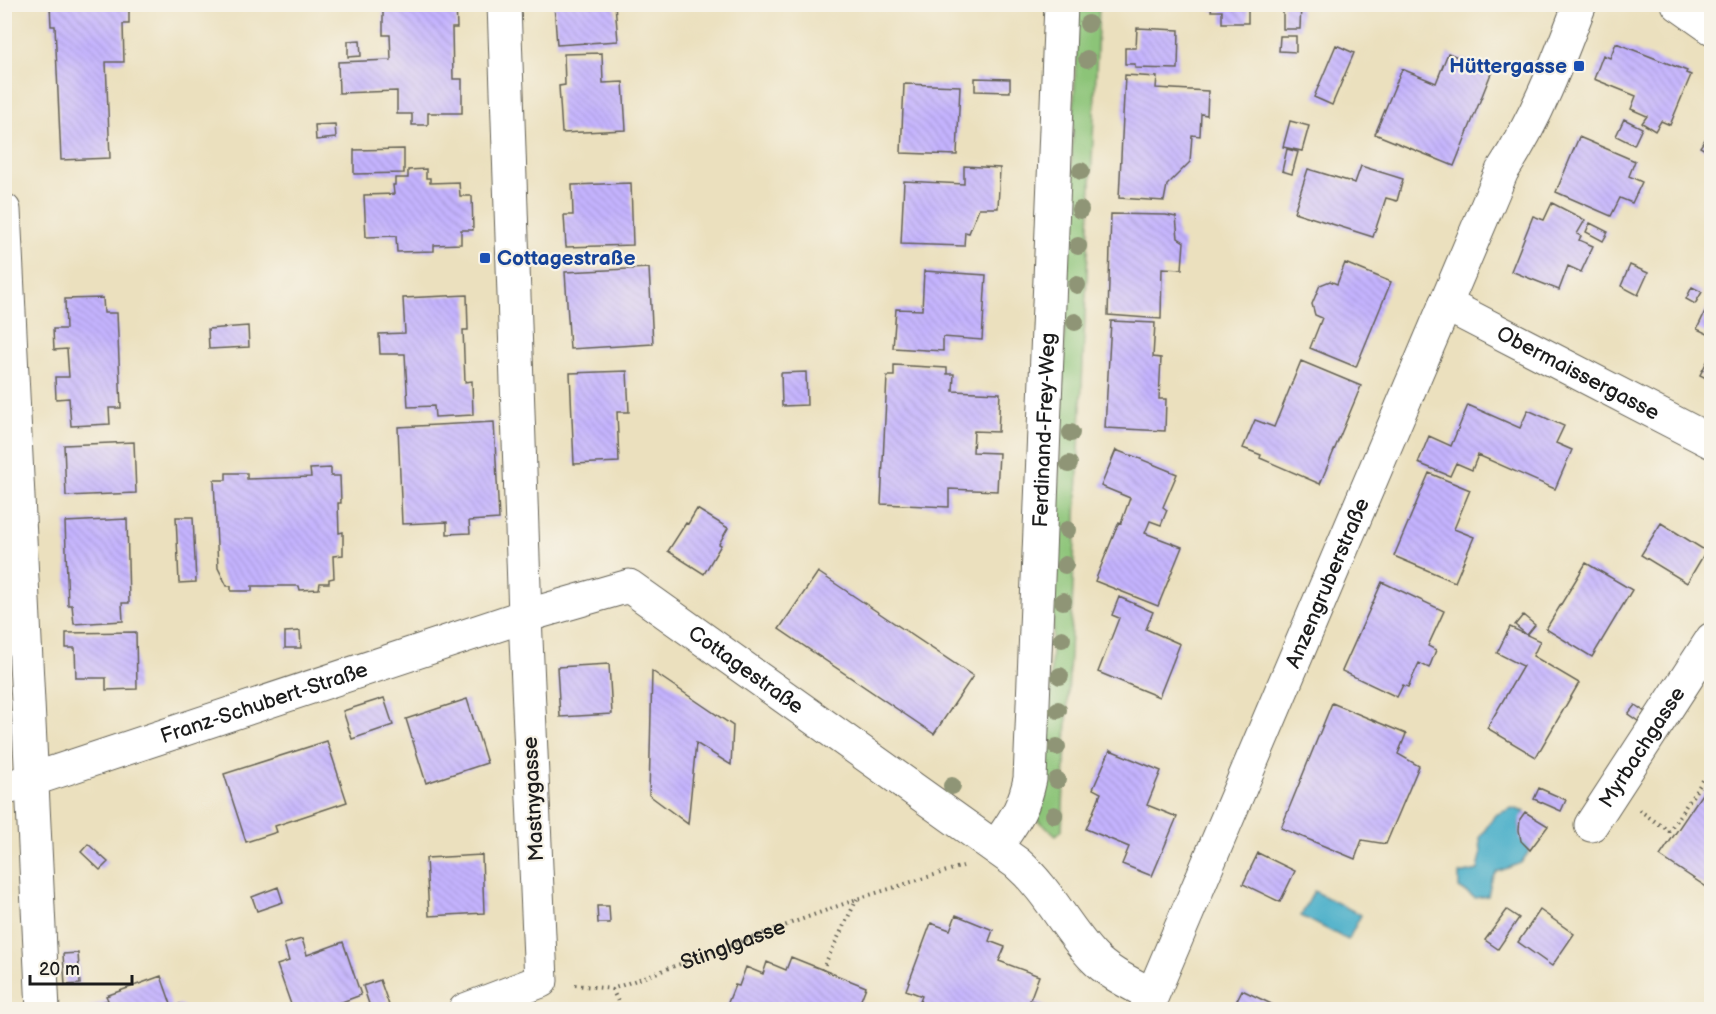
<svg xmlns="http://www.w3.org/2000/svg" width="1716" height="1014" viewBox="0 0 1716 1014" font-family="'Balsamiq Sans',sans-serif">
  <style>
    .grass { fill: #8cc478; stroke: #54704a; stroke-width: 1.5 }
    .water { fill: #49afc9; stroke: #326672; stroke-width: 1.5 }
    .building { fill: url(#building-back-hatch) }
    .lines { fill: none; stroke-linecap: round; stroke-linejoin: round }
    .minor-casing { stroke: #646155; stroke-width: 35 }
    .tertiary-casing { stroke: #646155; stroke-width: 35 }
    .path { stroke: #646155; stroke-width: 4; stroke-dasharray: 1.5 4.5; stroke-linecap: butt }
    .minor { stroke: #fff; stroke-width: 33 }
    .tertiary { stroke: #fff; stroke-width: 33 }
    .tree { fill: #8f9576 }
    .transit-dot { fill: #1a4fb4; stroke: #f7f3e8; stroke-width: 2 }
    .labels { text-anchor: middle; stroke-width: 4.5; stroke-linejoin: round; paint-order: stroke }
    .transit-label { font-size: 21px; font-weight: bold; fill: #164399; stroke: #f7f3e8; text-anchor: end }
    .street-label { font-size: 21px; fill: #1c1c1c; stroke: #f7f3e8 }
  </style>
  <defs>
    <pattern id="building-back-hatch" width="6" height="6" patternUnits="userSpaceOnUse" patternTransform="scale(1.5)"><rect width="6" height="6" fill="#c4b3fe"/><path d="M-1 5l2 2M0 0l6 6M5-1l2 2" fill="none" stroke="#a899d9"/></pattern>
  </defs>
  <rect width="100%" height="100%" fill="#f7f3e8"/>
  <filter id="ink" filterUnits="userSpaceOnUse"><feTurbulence type="fractalNoise" baseFrequency=".0167" numOctaves="2"/><feDisplacementMap in="SourceGraphic" scale="12" xChannelSelector="R" yChannelSelector="G"/><feConvolveMatrix kernelMatrix="1 2 1 2 8 2 1 2 1" color-interpolation-filters="sRGB"/></filter>
  <filter id="wash" filterUnits="userSpaceOnUse"><feTurbulence type="fractalNoise" baseFrequency=".008" numOctaves="4" result="noise"/><feDisplacementMap in="SourceGraphic" scale="24" xChannelSelector="R" yChannelSelector="G"/><feGaussianBlur stdDeviation="1.35" result="paint"/><feColorMatrix in="noise" values="0 0 0 0 0 0 0 0 0 0 0 0 0 0 0 0 0 1.4 0 .05"/><feComposite in="paint" operator="in"/></filter>
  <g filter="url(#wash)">
    <rect width="100%" height="100%" fill="#ebe0be"/>
    <path class="grass" d="M1078,5H1099L1062,830L1056,835L1037,819L1046,793Z"/>
    <path class="water" d="M1512,808L1525,812C1515,826 1518,838 1530,850L1521,863L1497,872L1491,882L1488,896L1475,898L1459,888V874L1478,870L1481,855L1480,837L1495,815Z
      M1314,891L1361,915L1348,940L1301,916Z"/>
    <g id="blocks">
      <path class="building" d="M418,4H456L457,28H452L453,79H462V113H428V125H412V114H397V91L339,93L338,62L391,60L390,35H383V6Z
        M554,4H615L618,41L557,45Z
        M1212,4H1248V23H1222V11H1211Z
        M1283,4H1301L1300,29H1283Z
        M50,5H129V24H123L124,62H106L110,158L61,160L55,26H51Z
        M1137,28L1179,30L1178,69L1135,68V64H1125V48H1136Z
        M1280,36H1296V52L1279,51Z
        M360,40L361,56L348,57V41Z
        M1616,43L1687,71L1686,73L1691,75L1670,125L1661,121L1655,131L1642,123L1647,116L1631,109L1636,96L1594,79L1603,55L1610,58Z
        M1336,45L1354,53L1332,105L1314,97Z
        M602,53L603,83L623,82L626,130L562,133L559,86L565,85L564,54Z
        M1448,53L1492,71L1454,166L1375,134L1402,69L1436,83Z
        M1125,75L1157,77L1156,88L1208,91L1207,115L1201,114L1200,136L1192,135L1190,162L1167,185L1164,201L1119,198Z
        M975,78L1010,79V92L975,91Z
        M904,84L960,86L957,155L901,153Z
        M1624,119L1642,128L1634,145L1616,136Z
        M1290,121L1309,126L1302,151L1283,147Z
        M335,124L336,138L316,140L315,125Z
        M1712,129V154L1700,147Z
        M1579,137L1635,161L1629,176L1642,182L1632,203L1620,198L1611,216L1556,192Z
        M404,149V173L354,174V150Z
        M1287,149L1298,152L1292,174L1282,171Z
        M964,166L1000,168L998,208H979L969,233L965,232L964,246L901,244L904,181L964,184Z
        M1361,166L1403,179L1397,201L1386,198L1373,237L1294,212L1308,169L1355,183Z
        M426,169V178H430V183L459,182L460,196H472L473,230H461V244L434,245V251L397,252L396,236L366,237L364,195L394,194L393,185H395V178H408V170Z
        M631,183L633,245L566,247L564,215H573L572,185Z
        M1552,203L1585,220L1577,234L1581,236L1579,240L1593,246L1581,272L1568,266L1559,290L1511,271L1533,216L1544,220Z
        M1111,214L1166,215L1176,217L1178,238L1184,242L1182,269L1162,268L1161,319L1108,315Z
        M1590,223L1608,232L1603,241L1586,232Z
        M1345,263L1391,282L1356,367L1310,348L1322,318L1315,315L1312,304L1320,285L1330,281L1337,284Z
        M1630,265L1648,273L1638,295L1621,286Z
        M649,268L653,344L570,349L565,272Z
        M924,271L986,275L982,340L943,337V351L893,348L896,309L922,310Z
        M1692,287L1702,292L1695,304L1686,299Z
        M467,295L468,330H463L465,382L472,381L473,415L435,417L434,406L408,407L405,354H380L379,334L405,333L403,298Z
        M103,298L104,313H117L121,408H109L110,424L71,426L69,398L56,399L55,377H69L67,349L54,350L53,329H66L65,299Z
        M1707,308L1712,310V336L1697,329Z
        M1111,321L1155,323L1153,357L1161,358L1159,399H1166L1165,431L1105,428Z
        M248,326L249,347L209,349L208,329Z
        M1712,352V381L1700,375Z
        M1301,361L1361,386L1320,484L1260,458L1261,455L1243,448L1255,420L1274,427Z
        M894,365L947,368V374H954L953,391L1000,393L998,432L974,431L973,452L999,453L997,491L949,489V507L881,504L887,376H894Z
        M627,371L629,412H617L619,462L574,464L570,373Z
        M806,372L807,405L782,406L781,373Z
        M1468,405L1520,428L1528,410L1564,426L1556,443L1572,450L1555,489L1478,455L1472,470L1456,463L1450,476L1418,463L1429,436L1451,446Z
        M494,422L499,519L469,521L470,533L447,534V522L402,524L398,427Z
        M134,442L136,493L66,496L64,445Z
        M1116,450L1131,456V455L1177,474L1163,507L1167,510L1161,525L1150,521L1145,533L1182,547L1158,606L1095,581L1119,522L1121,523L1130,498L1101,486Z
        M331,468V476H340L341,503H338L339,533L343,532V555L333,556L334,578L329,579V583H320L319,589L300,590L299,586H252V591H231V586H227L218,568L214,480H226V473H247V479L311,477L310,469Z
        M1429,473L1470,490L1454,529L1474,537L1455,582L1394,556Z
        M697,509L728,528L719,544L721,545L704,574L668,551L686,523L688,524Z
        M176,517H193L196,582L179,583Z
        M127,519L129,603H122L123,621L74,624L72,605H68L65,522Z
        M1661,523L1706,551L1687,583L1641,555Z
        M1586,563L1632,590L1592,657L1546,629Z
        M818,572L973,676L934,734L779,629Z
        M1382,582L1444,611L1428,646L1436,650L1429,668L1419,663L1408,687L1403,685L1397,697L1342,671Z
        M1119,597L1153,612L1146,629L1180,644L1159,697L1098,672L1119,618L1112,615Z
        M1523,615L1535,625L1527,635L1515,625Z
        M1510,627L1540,641L1533,656L1579,683L1536,757L1487,728L1523,666L1497,653Z
        M300,631L301,648H285V632Z
        M136,632L137,689L106,690V678H76L75,648H66V633Z
        M609,664L612,714L560,717L557,667Z
        M652,671L733,726L731,765L696,743L688,824L649,795Z
        M384,698L393,725L352,739L343,711Z
        M467,699L487,763L426,783L406,719Z
        M1332,703L1406,734L1398,754L1419,766L1386,844L1362,840L1355,859L1281,828Z
        M1635,705L1645,712L1638,721L1628,714Z
        M327,741L347,802L275,826L277,832L246,842L224,774Z
        M1110,750L1161,771L1147,805L1177,817L1152,876L1122,864L1129,847L1086,829L1101,793L1093,789Z
        M1712,779V883L1708,888L1660,856Z
        M1539,788L1566,800L1561,811L1534,799Z
        M1525,812L1548,826L1530,850L1521,841L1519,830L1520,819Z
        M88,844L108,862L100,870L81,852Z
        M1258,853L1295,871L1280,902L1243,884Z
        M482,855L484,913L429,916L426,858Z
        M278,887L283,902L257,911L252,897Z
        M597,906H609L610,923H598Z
        M1507,910L1519,918L1498,949L1485,940Z
        M1540,910L1574,934L1552,966L1518,942Z
        M956,915L993,930L989,941L1005,947L999,961L1039,976L1030,1000L1047,1006L1046,1010H917L922,996L906,990L931,923L950,930Z
        M302,939L307,955L343,942L361,995L320,1010H293L277,965L289,961L284,944Z
        M78,953L80,984L65,985L63,954Z
        M791,957L866,987L857,1010H725L735,985L739,986L746,967L763,974L767,962L786,970Z
        M161,976L172,1007L180,1004L188,1010H89L88,1007L108,1000L106,996Z
        M380,980L389,1005L371,1010L363,986Z
        M1242,990L1284,1010H1232Z"/>
    </g>
  </g>
  <g filter="url(#ink)">
    <use href="#blocks" fill-opacity="0" stroke="#646155" stroke-width="1.5"/>
    <g class="lines">
      <defs>
        <g id="minor">
          <path d="M1678,4L1712,28"/>
          <path d="M4,210L43,1010"/>
          <path id="s2" d="M1445,304L1712,442"/>
          <path id="s3" d="M4,789L525,616L629,586L1017,863C1049,891 1065,927 1093,957C1109,974 1132,984 1152,995"/>
          <path id="s4" d="M1591,825L1712,639"/>
          <path id="s5" d="M996,847C1013,822 1024,809 1030,779L1061,4"/>
          <path d="M465,1010L541,981L525,616L504,4"/>
        </g>
        <g id="tertiary">
          <path id="s6" d="M1146,1010L1502,171C1536,120 1558,62 1580,4"/>
        </g>
      </defs>
      <use href="#minor" class="minor-casing"/>
      <use href="#tertiary" class="tertiary-casing"/>
      <g class="path">
        <path d="M1639,810L1669,831L1712,767"/>
        <path d="M822,970L857,899"/>
        <path id="s1" d="M575,985L612,989L857,899L963,866"/>
        <path d="M612,989L622,1010"/>
      </g>
      <use href="#minor" class="minor"/>
      <use href="#tertiary" class="tertiary"/>
    </g>
    <g class="tree">
      <circle cx="1088" cy="24" r="9"/>
      <circle cx="1087" cy="59" r="9"/>
      <circle cx="1081" cy="171" r="9"/>
      <circle cx="1080" cy="210" r="9"/>
      <circle cx="1078" cy="246" r="9"/>
      <circle cx="1077" cy="285" r="9"/>
      <circle cx="1075" cy="322" r="9"/>
      <circle cx="1071" cy="433" r="9"/>
      <circle cx="1069" cy="464" r="9"/>
      <circle cx="1067" cy="530" r="9"/>
      <circle cx="1065" cy="565" r="9"/>
      <circle cx="1063" cy="601" r="9"/>
      <circle cx="1062" cy="639" r="9"/>
      <circle cx="1060" cy="676" r="9"/>
      <circle cx="1058" cy="710" r="9"/>
      <circle cx="1057" cy="747" r="9"/>
      <circle cx="1057" cy="780" r="9"/>
      <circle cx="952" cy="786" r="9"/>
      <circle cx="1054" cy="815" r="9"/>
    </g>
  </g>
  <g class="transit-dot">
    <rect x="1573" y="60" width="12" height="12" rx="3"/>
    <rect x="479" y="252" width="12" height="12" rx="3"/>
  </g>
  <g class="labels">
    <g class="transit-label">
      <text x="1567" y="73">Hüttergasse</text>
      <text x="497" y="265" text-anchor="start">Cottagestraße</text>
    </g>
    <g class="street-label">
      <text dy="7" stroke="none"><textPath href="#s2" startOffset="150">Obermaissergasse</textPath></text>
      <text dy="7" stroke="none"><textPath href="#s5" startOffset="426">Ferdinand-Frey-Weg</textPath></text>
      <text dy="7" stroke="none"><textPath href="#s6" startOffset="464">Anzengruberstraße</textPath></text>
      <text dy="7" stroke="none"><textPath href="#s3" startOffset="801">Cottagestraße</textPath></text>
      <text dy="7" stroke="none"><textPath href="#s3" startOffset="274">Franz-Schubert-Straße</textPath></text>
      <text dy="7" stroke="none"><textPath href="#s4" startOffset="93">Myrbachgasse</textPath></text>
      <text transform="translate(533 799) rotate(-93)" y="7">Mastnygasse</text>
      <text dy="7" stroke="none"><textPath href="#s1" startOffset="166">Stinglgasse</textPath></text>
    </g>
  </g>
  <rect width="1716" height="1014" fill="none" stroke="#f7f3e8" stroke-width="24"/>
  <path d="M30 975v9h102v-9" fill="none" stroke="#1c1c1c" stroke-width="3"/>
  <text x="39" y="975" font-size="18" fill="#1c1c1c" stroke="#f7f3e8" stroke-width="4.5" paint-order="stroke">20 m</text>
</svg>
